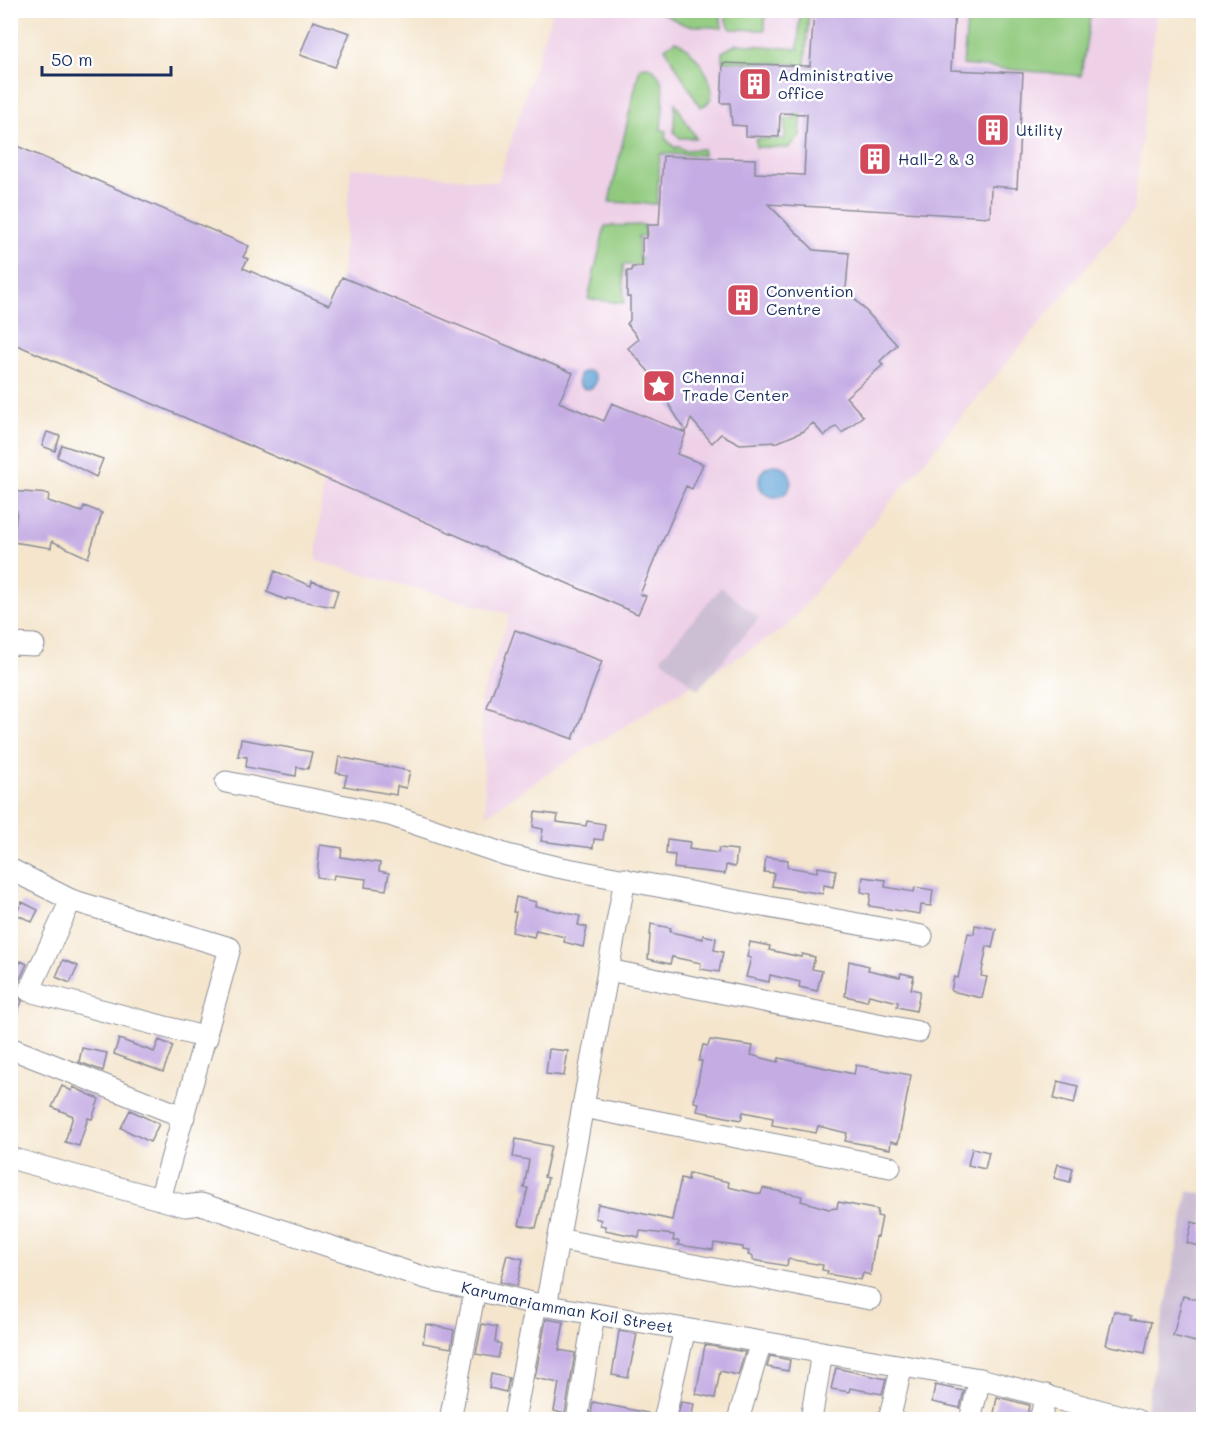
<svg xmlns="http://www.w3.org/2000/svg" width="1214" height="1430" viewBox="0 0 1214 1430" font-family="Mali,sans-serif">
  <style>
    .built { fill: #eed0e7 }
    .industrial { fill: #ccbed3 }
    .green { fill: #91ca7e; stroke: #567c6e; stroke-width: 1.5 }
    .water { fill: #66a7d9; stroke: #406b9c; stroke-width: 1.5 }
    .building { fill: #c5ade4 }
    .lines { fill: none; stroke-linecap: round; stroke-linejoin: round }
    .minor-casing { stroke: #888a95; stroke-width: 23 }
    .minor { stroke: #fff; stroke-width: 21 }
    .labels { text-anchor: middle; stroke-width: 5; stroke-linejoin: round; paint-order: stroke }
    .poi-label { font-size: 16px; fill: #1b2f5e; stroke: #fff; text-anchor: start }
    .street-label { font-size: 16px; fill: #1b2f5e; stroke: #fff }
  </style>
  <rect width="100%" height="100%" fill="#fff"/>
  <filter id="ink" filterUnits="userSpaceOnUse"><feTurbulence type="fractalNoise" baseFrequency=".0167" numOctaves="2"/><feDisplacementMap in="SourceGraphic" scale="12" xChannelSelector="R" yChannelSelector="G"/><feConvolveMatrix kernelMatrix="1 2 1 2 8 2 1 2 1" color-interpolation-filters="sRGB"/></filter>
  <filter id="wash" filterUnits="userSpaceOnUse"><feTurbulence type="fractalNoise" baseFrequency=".008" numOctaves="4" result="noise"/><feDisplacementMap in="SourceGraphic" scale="24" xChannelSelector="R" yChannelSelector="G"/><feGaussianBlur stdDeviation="1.35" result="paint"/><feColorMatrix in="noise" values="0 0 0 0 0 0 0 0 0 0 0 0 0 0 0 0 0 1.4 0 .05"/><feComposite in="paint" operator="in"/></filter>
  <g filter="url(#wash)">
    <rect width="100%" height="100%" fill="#f4e5cc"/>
    <path class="built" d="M552,11H1157L1133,212L785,628L548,773L486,815L480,701L510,614L316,561L351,168L498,182Z"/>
    <path class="industrial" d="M721,587L759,618L698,690L661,658Z
      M1188,1191L1203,1194V1419H1189L1146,1409Z"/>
    <path class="green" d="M658,11H720L722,28L685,25Z
      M726,11H765V30L731,29L726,21Z
      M800,11H809L800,137L788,148L756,147V139H785V119L795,118L797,64L722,61V52L737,44L798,49Z
      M968,11H1091L1081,76L963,65Z
      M675,41C695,47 730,99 700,107L665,48Z
      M648,66C671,77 662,109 661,129L666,131L665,138L675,148L679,146L683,150L703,149V155L660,154L657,204L609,202L640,67Z
      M675,103L696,138H680L674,132Z
      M644,225L645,236H638L639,258H644V265H623L624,303L588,299L605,226Z"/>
    <path class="water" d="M578 380a9 9 0 1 1 18 0a9 9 0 1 1-18 0Z
      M759 481a16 16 0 1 1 32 0a16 16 0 1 1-32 0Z"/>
    <g id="blocks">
      <path class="building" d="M814,10H955L951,70L1023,73L1017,188L991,186L990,217L768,204L814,250L849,253L846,289L897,345L880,361L883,365L846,397L863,416L842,433L836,426L824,436L813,423L804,431L778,442L740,444L721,434L712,443L691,419L686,432L649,372L628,348L639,339L627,324L630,320V297H627V271H632V267H642V238H647V225H659L663,156L755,159V173L804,175L807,114L780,113L779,137L746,136V126L732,125L730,103H721L723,63L810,66Z
        M313,21L350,33L335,67L300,55Z
        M10,143L249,246L243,257L248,259L243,268L329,305L342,277L573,373L559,402L604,421L612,403L686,433L677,454L703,464L692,489L686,486L640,594L646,596L638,614L10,342Z
        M47,432L60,436L55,451L42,446Z
        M62,445L103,459L96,477L57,457Z
        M10,491L49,494L48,501L82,512L84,506L102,513L88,558L52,541L51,548L13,542L17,511L10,510Z
        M275,571L311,586L312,581L338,590L333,607L287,598L286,600L267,592Z
        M515,630L602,661L573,739L487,708Z
        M241,739L312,752L308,769L297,767L296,776L246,767L247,757L238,756Z
        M339,757L410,771L406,788L397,786L396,795L344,786L347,775L336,773Z
        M535,812L558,815L557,822L586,826L587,821L605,824L603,840L594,839L593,848L541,841L543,829L533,827Z
        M667,839L690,842L689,849L718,853L719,848L737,850L735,867L726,865L725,874L674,868L675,855L666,854Z
        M320,845L342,848L341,857L380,863L379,871L389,873L386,890L365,887L366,879L334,875L333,880L317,877Z
        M766,857L788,860L787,867L817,872L818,867L836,870L833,887L824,885L823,894L772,886L774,873L764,872Z
        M863,877L886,880L885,887L914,892L915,887L933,890L931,906L921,905L920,914L869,906L871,894L861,892Z
        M516,897L536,902L535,906L580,916L578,925L587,927L583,947L564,942L565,937L536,930L534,937L512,932L516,912H513Z
        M22,902L38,910L32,922L16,914Z
        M651,924L671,928L670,932L703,939V935L716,938L714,950L723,952L719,972L700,969L701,963L672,957L670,964L648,959Z
        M975,925L996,929L992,948L987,946L981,976L987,977L982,998L951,991L954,977L958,978L968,933L974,934Z
        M750,942L770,946L769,950L801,957L802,954L815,957L812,969L822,971L817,991L799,987L800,982L770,975L769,982L746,977L751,958L747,957Z
        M63,960L78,966L70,983L56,977Z
        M21,961L27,964L17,986V994L22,1001L11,1027L10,986Z
        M849,961L869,966L868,970L900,977L901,973L914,976L911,989L920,991L916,1011L897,1007L898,1002L869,995L867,1001L845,996Z
        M119,1039L154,1052L159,1040L173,1046L163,1072L114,1054Z
        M710,1040L753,1046L751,1055L778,1062L779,1058L854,1074L856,1065L911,1075L898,1143L891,1141L890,1149L845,1141L847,1133L818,1126L816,1133L772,1125L773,1118L743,1112L741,1120L697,1111L699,1103L694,1102L702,1061H699L703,1045L708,1046Z
        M82,1048L107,1053L103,1071L79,1062Z
        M549,1049L568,1051L564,1076L546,1074Z
        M1058,1081L1078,1086L1074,1104L1054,1099Z
        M62,1086L72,1091L73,1087L99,1099L92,1119L88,1118L79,1146L65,1142L73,1116L52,1107Z
        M130,1110L159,1124L150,1142L121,1128Z
        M516,1139L551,1146L544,1177L548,1178L536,1228L519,1225L528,1188H524L529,1160L513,1157Z
        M972,1148L989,1152L985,1169L968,1165Z
        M1058,1164L1073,1168L1070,1182L1054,1178Z
        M689,1173L729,1182L728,1187L754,1193L761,1194L763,1188L802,1196L801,1201L829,1209L837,1208L838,1202L878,1210L877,1216L882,1217L878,1237L876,1236L870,1275L863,1273L861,1280L827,1274L828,1271L822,1270L823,1265L788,1259L787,1266L753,1260V1256L748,1255L749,1251L743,1250V1247L714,1243L713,1250L678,1245L679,1241H673L674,1235L640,1231L639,1237L605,1230V1226L600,1225L601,1220L595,1218L598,1204L672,1220L681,1178L688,1180Z
        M1192,1222L1203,1225V1247L1187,1243Z
        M507,1255L523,1259L517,1286L500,1282Z
        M1183,1296L1203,1301V1344L1173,1336Z
        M1114,1311L1132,1316L1131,1319L1151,1322L1145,1353L1106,1345Z
        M546,1319L564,1322L559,1350L575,1353L565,1414L554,1411L559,1383L535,1378Z
        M426,1324L454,1330L451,1348L423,1343Z
        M482,1324L497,1327L495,1342L501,1344L498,1358L476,1354Z
        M619,1331L637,1334L628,1378L612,1375Z
        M705,1345L745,1352L738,1375L720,1371L715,1398L696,1394Z
        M770,1356L790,1360L788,1371L767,1367Z
        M836,1368L886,1379L882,1394L850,1388L849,1392L831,1389Z
        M491,1374L509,1378L506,1392L489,1388Z
        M935,1385L964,1391L960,1408L932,1402Z
        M997,1397L1029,1405L1027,1417L1008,1414L1007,1419H993Z
        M593,1402L648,1413L647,1419H611L591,1415Z
        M681,1402L694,1404L691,1419H677Z"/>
    </g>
  </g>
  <g filter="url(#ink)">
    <use href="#blocks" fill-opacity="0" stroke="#888a95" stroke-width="1.5"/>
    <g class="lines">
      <defs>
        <g id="minor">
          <path d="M10,644L34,645"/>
          <path d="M226,782L390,815L507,855L557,867L922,936"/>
          <path d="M10,869L71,900L230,948L160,1199"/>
          <path d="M71,900L29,991L207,1038"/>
          <path d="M608,970L918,1032"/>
          <path d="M10,1048L184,1117"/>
          <path d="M583,1107L890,1167"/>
          <path id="s1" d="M10,1158L185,1206L201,1204L426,1278L536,1304L980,1379L1136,1420"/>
          <path d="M558,1239L870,1299"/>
          <path d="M546,1306L625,879"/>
          <path d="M450,1420L475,1290"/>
          <path d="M514,1420L536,1304"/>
          <path d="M577,1420L594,1314"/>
          <path d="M664,1420L685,1329"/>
          <path d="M738,1420L761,1342"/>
          <path d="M811,1420L822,1352"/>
          <path d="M889,1420L902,1366"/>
          <path d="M970,1420L980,1379"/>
          <path d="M1040,1420L1046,1395"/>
        </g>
      </defs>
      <use href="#minor" class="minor-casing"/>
      <use href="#minor" class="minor"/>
    </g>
  </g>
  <defs>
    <symbol id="building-square" viewBox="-11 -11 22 22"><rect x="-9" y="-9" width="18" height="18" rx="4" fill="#d1495b" stroke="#fff"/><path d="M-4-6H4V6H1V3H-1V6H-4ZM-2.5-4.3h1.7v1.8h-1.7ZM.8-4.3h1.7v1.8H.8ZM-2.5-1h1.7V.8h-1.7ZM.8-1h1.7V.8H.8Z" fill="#fff"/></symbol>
    <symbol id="sight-square" viewBox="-11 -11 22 22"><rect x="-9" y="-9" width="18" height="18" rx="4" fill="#d1495b" stroke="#fff"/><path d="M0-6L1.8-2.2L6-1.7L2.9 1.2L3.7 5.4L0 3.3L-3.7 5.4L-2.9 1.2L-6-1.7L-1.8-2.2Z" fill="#fff"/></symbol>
  </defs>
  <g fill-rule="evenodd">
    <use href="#building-square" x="736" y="65" width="38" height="38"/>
    <use href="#building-square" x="974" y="111" width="38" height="38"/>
    <use href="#building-square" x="856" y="140" width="38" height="38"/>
    <use href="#building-square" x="724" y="281" width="38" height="38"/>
    <use href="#sight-square" x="640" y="367" width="38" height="38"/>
  </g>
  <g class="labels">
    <g class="poi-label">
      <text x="778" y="81">Administrative<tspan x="778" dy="18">office</tspan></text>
      <text x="1016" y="136">Utility</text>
      <text x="898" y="165">Hall-2 &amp; 3</text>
      <text x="766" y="297">Convention<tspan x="766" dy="18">Centre</tspan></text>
      <text x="682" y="383">Chennai<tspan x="682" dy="18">Trade Center</tspan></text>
    </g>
    <g class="street-label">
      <text dy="6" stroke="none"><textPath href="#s1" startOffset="579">Karumariamman Koil Street</textPath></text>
    </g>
  </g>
  <rect width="1214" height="1430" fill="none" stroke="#fff" stroke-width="36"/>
  <path d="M42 66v9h129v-9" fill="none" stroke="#1b2f5e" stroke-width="3"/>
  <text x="51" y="66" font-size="18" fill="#1b2f5e" stroke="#ffffff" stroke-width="4.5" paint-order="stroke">50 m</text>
</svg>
